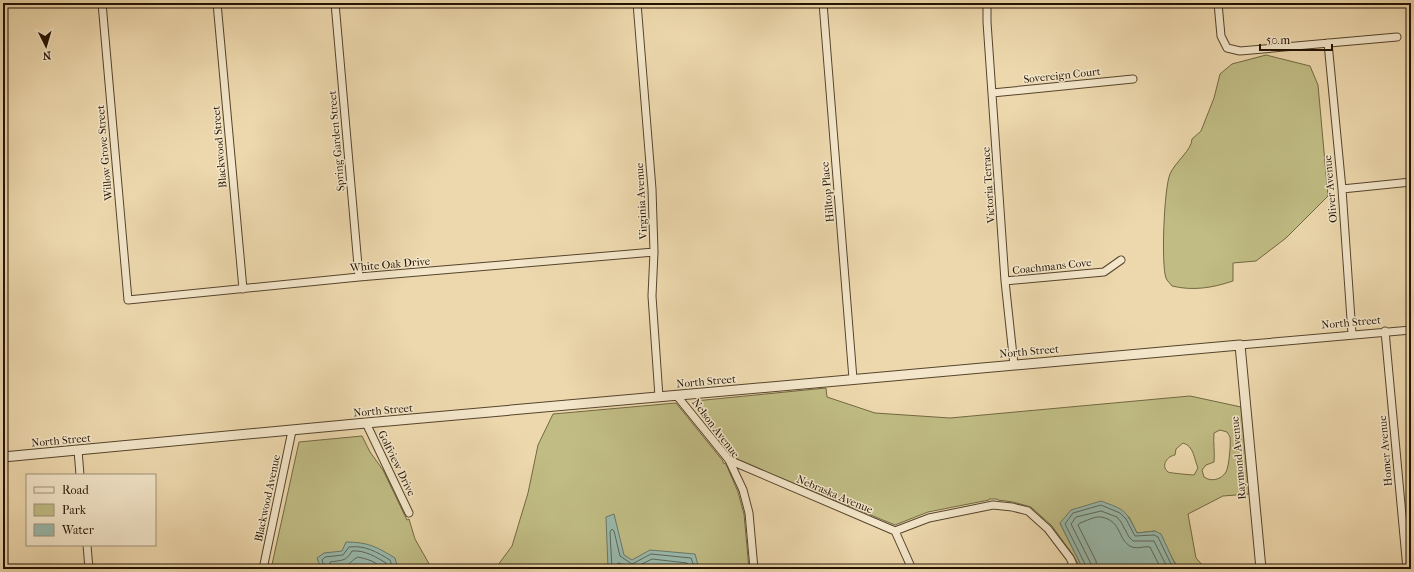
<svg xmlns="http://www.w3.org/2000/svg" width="1414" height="572" viewBox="0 0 1414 572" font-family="'IM FELL French Canon',serif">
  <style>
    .green { fill: #c0bc84; stroke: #726842; fill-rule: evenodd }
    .water { fill: #99b9ac; stroke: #6a7768 }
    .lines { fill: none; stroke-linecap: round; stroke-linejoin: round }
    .shore { stroke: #5e6656; stroke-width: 1 }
    .minor-casing { stroke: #56442c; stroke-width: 9 }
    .tertiary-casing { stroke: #56442c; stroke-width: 11 }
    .minor { stroke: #f3e6ca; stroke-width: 7 }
    .tertiary { stroke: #f3e6ca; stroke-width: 9 }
    .labels { text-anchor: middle; stroke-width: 3; stroke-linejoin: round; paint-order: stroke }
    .street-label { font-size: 11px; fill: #241301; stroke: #f3e6ca }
  </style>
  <rect width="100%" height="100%" fill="#edd8ad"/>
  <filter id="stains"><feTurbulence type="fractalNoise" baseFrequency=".005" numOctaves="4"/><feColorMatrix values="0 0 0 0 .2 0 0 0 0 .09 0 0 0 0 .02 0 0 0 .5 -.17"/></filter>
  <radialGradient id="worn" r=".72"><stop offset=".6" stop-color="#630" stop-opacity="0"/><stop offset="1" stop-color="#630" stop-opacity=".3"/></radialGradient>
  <path class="green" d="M1266,55L1310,66L1318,85L1328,196L1286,238L1256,261L1233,263V281C1212,288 1193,291 1172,286C1170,283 1167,281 1166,278C1161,265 1164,188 1170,174C1175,162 1192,150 1192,139L1201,131L1214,98L1220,74L1232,64Z
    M826,388L827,397L875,413L950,418L1190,396L1241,407L1249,494L1223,496L1188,514L1196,558L1206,569H1179L1155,531L1137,533L1129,517L1060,523L1083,569H1081L1073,555L1052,526L1031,507L1013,502L998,500L997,499H989V500L928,512L895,525L737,460L703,416L695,401ZM1220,430L1227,432C1228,434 1229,435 1230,437C1231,443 1229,467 1226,472C1221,480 1211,482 1204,477L1202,470L1206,465L1214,462C1215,452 1213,443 1214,433ZM1183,443C1194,446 1194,459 1198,468L1194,475C1192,475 1169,473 1168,472C1160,465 1168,456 1175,455L1176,449Z
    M676,403L723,461V463L726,464L738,492L744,514L749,569H495L512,546L528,493L538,445L553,414Z
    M362,436L370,452L383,470L407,520L409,519L415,539L432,569H271L299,442Z"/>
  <path class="water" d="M1101,501C1125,510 1125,509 1137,533L1155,531L1161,534L1174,562L1179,569H1083L1060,523L1071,510Z
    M614,514L624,555L632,560L650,550L695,554L699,569H607L608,568L606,517Z
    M346,542C368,542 377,547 395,558L398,569H321L317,558L324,553L342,551Z"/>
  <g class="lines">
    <path class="shore" d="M325,569L322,560L325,557L343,555L349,547C365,545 377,552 390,560L393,569
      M330,569V562C341,560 346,562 352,551C365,550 376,557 386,563L387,569
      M336,569L337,567C352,566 348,562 358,557C366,559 377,561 381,569
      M612,569L610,532L612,529L614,531L620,556L632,564L651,554L691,558L695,569
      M617,569V564L619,563L632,569L652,559L687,563L690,569
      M1086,569V566L1065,524L1073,513L1101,505L1120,513L1126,519L1135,536L1154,535L1158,537L1171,564L1174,569
      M1091,569V564L1071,524L1076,517L1101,511L1117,517L1121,522L1129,537L1133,541H1154L1168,569
      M1097,569L1096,561L1078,525L1080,523C1086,521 1095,516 1101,517C1123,521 1117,541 1132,547C1138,549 1144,546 1150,547L1161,569"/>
    <defs>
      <path id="minor" d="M102,3L128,300L359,277L654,252
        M217,3L243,289
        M335,3L359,277
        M637,3L652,189L654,252L652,296L659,397
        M823,3L853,379
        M987,3V22L1005,281L1014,365
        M1218,3L1221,36L1227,48L1240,51L1397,37
        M1328,43L1342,189L1352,334
        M992,93L1133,79
        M1342,189L1411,182
        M1005,281L1104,272L1121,260
        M1385,331L1407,569
        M1240,345L1411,330
        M677,396L729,460L743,490L749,513L754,569
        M366,423L409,513
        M78,450L80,475
        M729,460L895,531L912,569
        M895,531L929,518L993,505L1012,507L1028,511L1048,529L1070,558L1075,569
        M87,545L89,569
        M263,569L292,431"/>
      <path id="tertiary" d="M3,457L366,423L1240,345L1261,569"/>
    </defs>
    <use href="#minor" class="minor-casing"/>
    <use href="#tertiary" class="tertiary-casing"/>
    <use href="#minor" class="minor"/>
    <use href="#tertiary" class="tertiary"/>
  </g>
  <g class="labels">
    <g class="street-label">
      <text transform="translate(1062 75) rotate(-6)" y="4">Sovereign Court</text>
      <text transform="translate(336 141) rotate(-95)" y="4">Spring Garden Street</text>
      <text transform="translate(219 147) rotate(-95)" y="4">Blackwood Street</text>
      <text transform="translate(104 153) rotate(-95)" y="4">Willow Grove Street</text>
      <text transform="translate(988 185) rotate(-94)" y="4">Victoria Terrace</text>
      <text transform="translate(1330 189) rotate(-95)" y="4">Oliver Avenue</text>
      <text transform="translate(827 192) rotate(-95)" y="4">Hilltop Place</text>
      <text transform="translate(641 201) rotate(-93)" y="4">Virginia Avenue</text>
      <text transform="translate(390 264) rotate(-5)" y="4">White Oak Drive</text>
      <text transform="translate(1052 266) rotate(-6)" y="4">Coachmans Cove</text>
      <text transform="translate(1351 322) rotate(-5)" y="4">North Street</text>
      <text transform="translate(1029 351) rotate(-5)" y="4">North Street</text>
      <text transform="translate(706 381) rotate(-5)" y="4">North Street</text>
      <text transform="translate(383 410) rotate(-5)" y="4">North Street</text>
      <text transform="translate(716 428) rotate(53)" y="4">Nelson Avenue</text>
      <text transform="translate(61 440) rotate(-5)" y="4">North Street</text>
      <text transform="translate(1385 451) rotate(-95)" y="4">Homer Avenue</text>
      <text transform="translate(1238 458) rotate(-95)" y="4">Raymond Avenue</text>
      <text transform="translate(397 463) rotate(64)" y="4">Golfview Drive</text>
      <text transform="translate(835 494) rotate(23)" y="4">Nebraska Avenue</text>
      <text transform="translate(267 498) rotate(-78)" y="4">Blackwood Avenue</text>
    </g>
  </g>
  <rect width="1414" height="572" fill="none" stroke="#edd8ad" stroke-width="16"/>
  <rect x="4" y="4" width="1406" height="564" fill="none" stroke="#241301" stroke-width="2"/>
  <rect x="8" y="8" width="1398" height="556" fill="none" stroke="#241301"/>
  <rect x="26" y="474" width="130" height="72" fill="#f3e6ca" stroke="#a0927a"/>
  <rect x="34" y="487" width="20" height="6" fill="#f3e6ca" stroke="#a0927a"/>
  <text x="62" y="494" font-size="12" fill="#241301">Road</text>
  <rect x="34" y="504" width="20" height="12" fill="#c0bc84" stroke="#a0927a"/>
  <text x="62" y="514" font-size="12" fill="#241301">Park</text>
  <rect x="34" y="524" width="20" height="12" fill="#99b9ac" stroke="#a0927a"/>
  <text x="62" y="534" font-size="12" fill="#241301">Water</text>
  <g transform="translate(46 46) rotate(175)" stroke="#f3e6ca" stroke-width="3" paint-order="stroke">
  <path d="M0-3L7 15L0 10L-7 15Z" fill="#241301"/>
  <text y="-6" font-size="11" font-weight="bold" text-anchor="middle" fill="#241301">N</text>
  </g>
  <path d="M1260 44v6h72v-6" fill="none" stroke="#241301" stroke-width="2"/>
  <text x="1266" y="44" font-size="12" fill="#241301" stroke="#f3e6ca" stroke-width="3" paint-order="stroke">50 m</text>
  <rect width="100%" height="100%" filter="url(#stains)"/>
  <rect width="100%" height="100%" fill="url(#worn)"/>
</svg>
